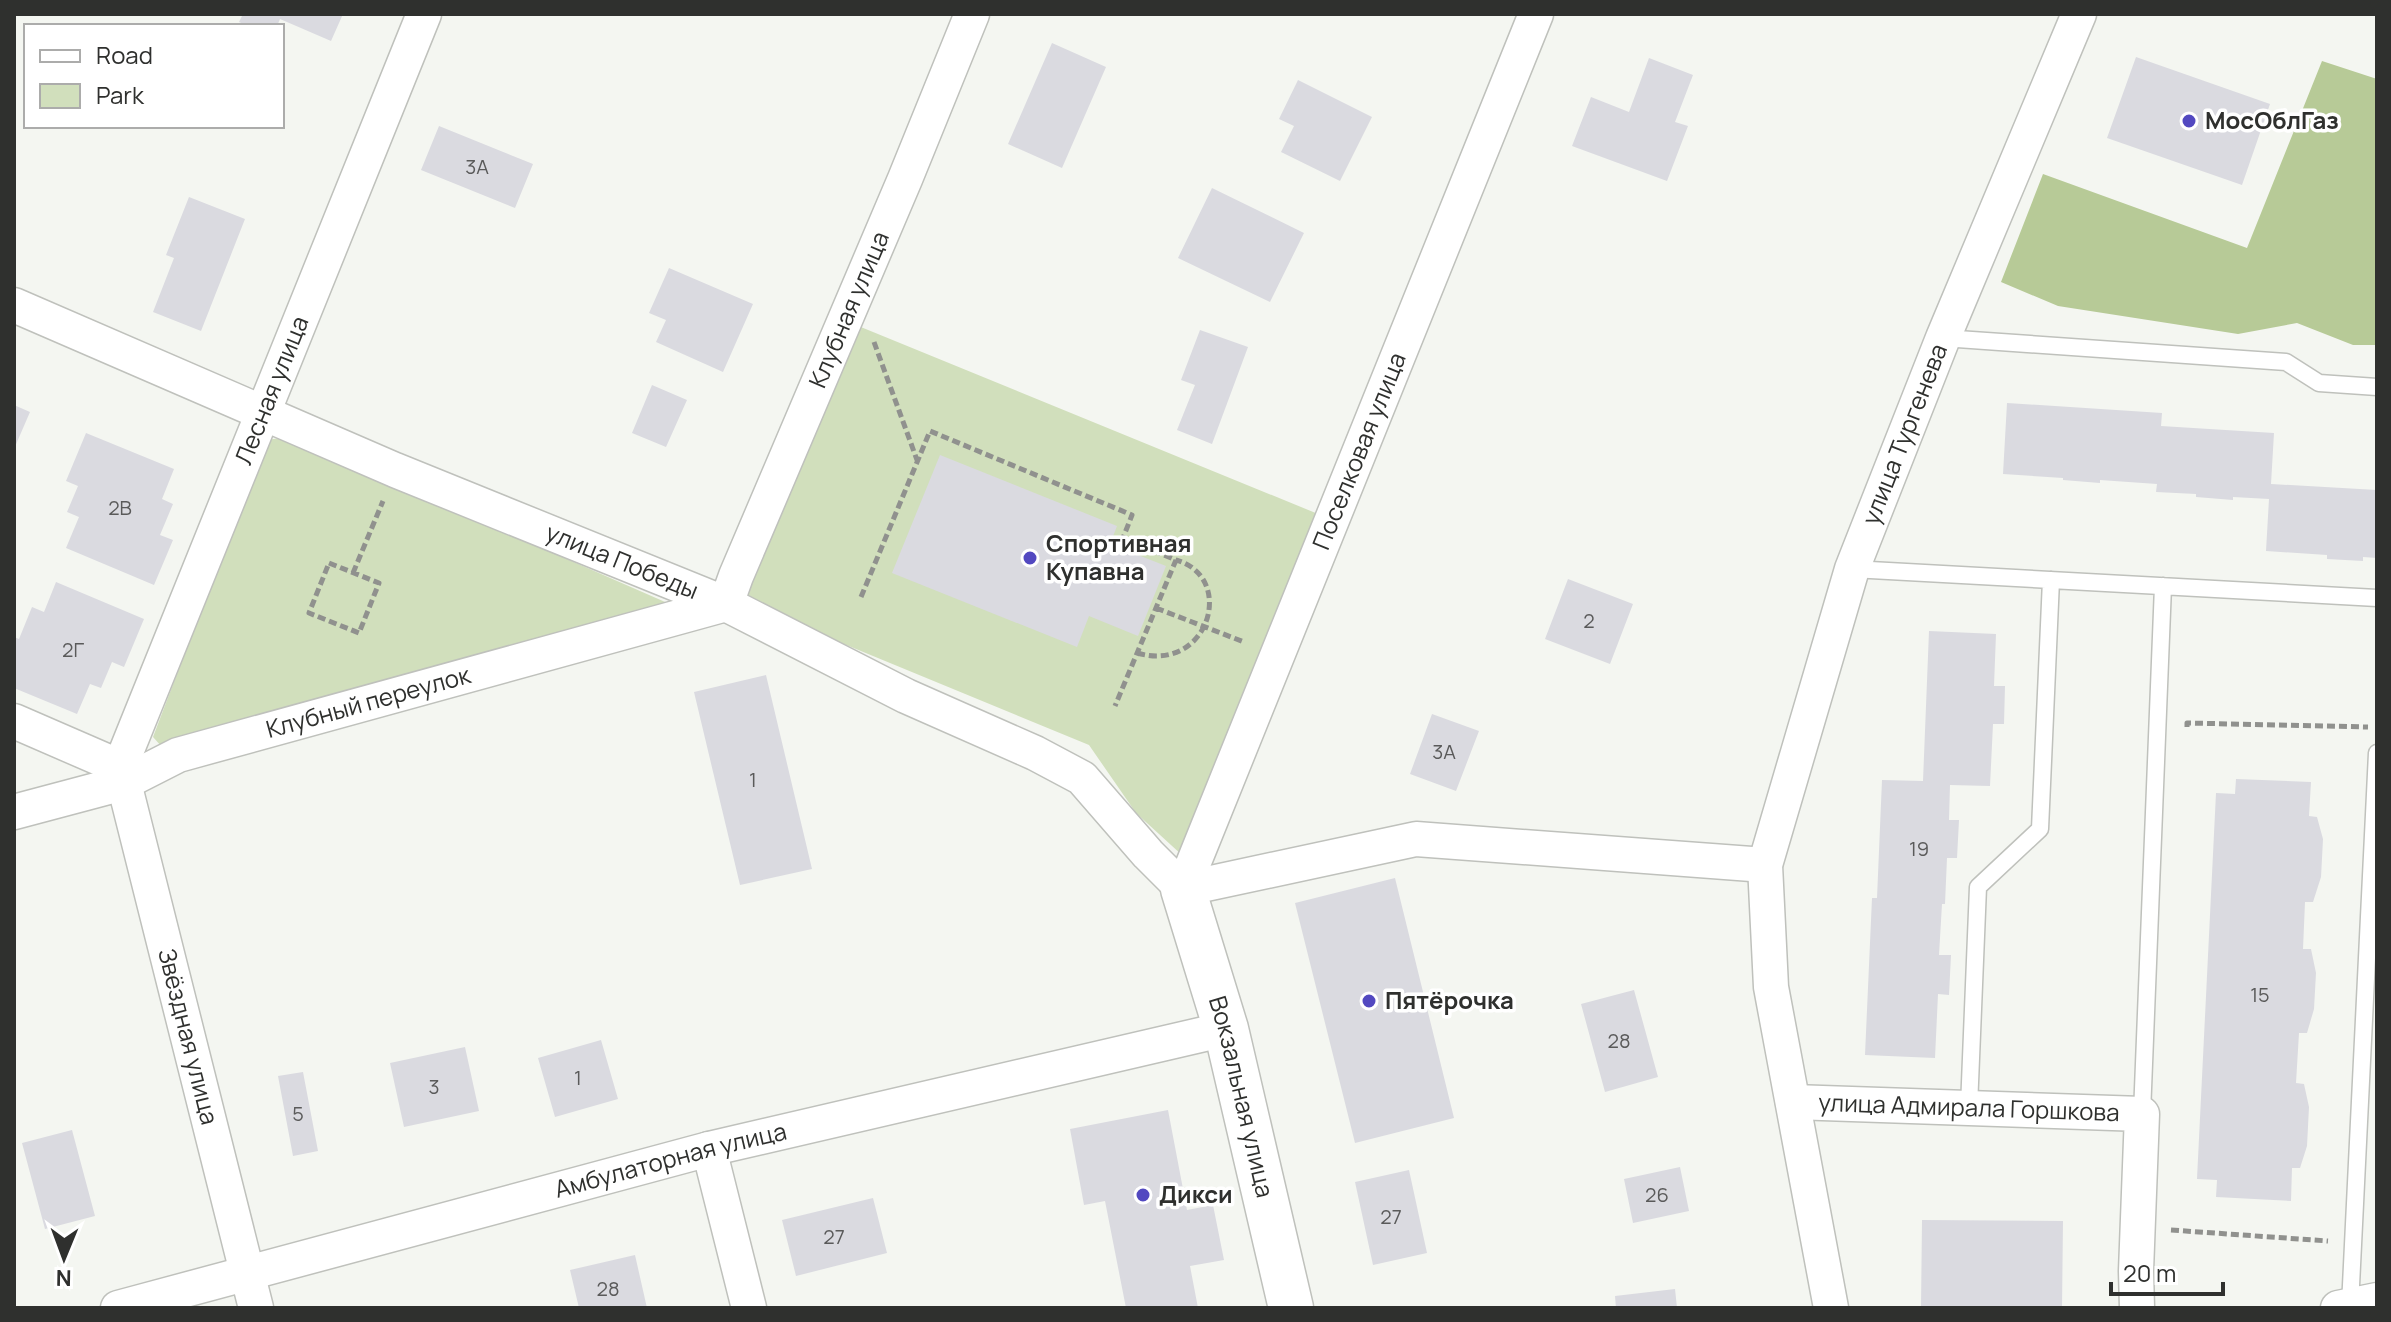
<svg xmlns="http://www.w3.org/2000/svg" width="2391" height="1322" viewBox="0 0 2391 1322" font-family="Manrope,sans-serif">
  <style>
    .green { fill: #d1dfbc }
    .forest { fill: #b7ca97 }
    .building { fill: #dadae0 }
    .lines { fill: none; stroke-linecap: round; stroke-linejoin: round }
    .lane-casing { stroke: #bfc1bc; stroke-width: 19 }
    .street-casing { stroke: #bfc1bc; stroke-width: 37 }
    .secondary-casing { stroke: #bfc1bc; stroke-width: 47 }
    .path { stroke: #90918e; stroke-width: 5; stroke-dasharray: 8 4; stroke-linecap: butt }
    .lane { stroke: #fff; stroke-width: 16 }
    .street { stroke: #fff; stroke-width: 34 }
    .secondary { stroke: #fff; stroke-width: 44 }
    .poi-dot { fill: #5248c0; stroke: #fff; stroke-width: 3 }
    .labels { text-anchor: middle; stroke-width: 7; stroke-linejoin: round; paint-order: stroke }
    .number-label { font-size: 20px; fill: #5a5a5a }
    .poi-label { font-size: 24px; font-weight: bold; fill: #2f302e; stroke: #fff; text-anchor: start }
    .street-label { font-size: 24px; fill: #2f302e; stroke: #fff }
  </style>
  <rect width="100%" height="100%" fill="#f4f6f1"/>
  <path class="green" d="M851,323L1323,516L1183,856L1136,813L1089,745L737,600Z
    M288,437L672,605L162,747L153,737L266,440Z"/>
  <path class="forest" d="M2322,61L2377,79V345H2353L2297,323L2238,334L2058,306L2001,282L2043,174L2247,248Z"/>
  <path class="building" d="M243,14H343L331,41L280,19L277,26H248L239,22Z
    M1052,43L1106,67L1062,168L1008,144Z
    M2136,57L2270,104L2242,185L2107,138Z
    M1649,58L1693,75L1675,122L1688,126L1667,181L1572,146L1591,97L1629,112Z
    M1298,80L1372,117L1340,181L1281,152L1294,126L1279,119Z
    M439,126L533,164L515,208L421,170Z
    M1212,188L1304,233L1270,302L1178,258Z
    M189,197L245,219L201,331L153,312L174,258L166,255Z
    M669,268L753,304L723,372L656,342L666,320L649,313Z
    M1200,330L1248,347L1212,444L1177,430L1195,385L1181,380Z
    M652,385L687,400L666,447L632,433Z
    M2007,403L2162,413L2161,426L2274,433L2271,484L2377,490V558L2363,557V561L2327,559V555L2266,551L2269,499L2233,497V500L2196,497V494L2156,492L2157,484L2100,480V483L2063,480V478L2003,474Z
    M14,405L30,412L14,449Z
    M86,433L174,469L162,499L173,504L160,535L173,540L154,585L66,548L79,517L67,512L78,486L66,481Z
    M940,455L1117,526L1110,544L1166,566L1138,636L1089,616L1077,647L892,573Z
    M1568,579L1633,604L1610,664L1545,639Z
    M56,582L144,619L124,667L112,662L101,688L90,684L77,714L14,688V637L19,639L32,607L44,612Z
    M1929,631L1996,634L1994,686H2005L2004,724H1993L1990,786L1950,785L1949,820H1959L1957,858H1947L1945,904H1942L1939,955H1951L1949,995L1938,994L1935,1058L1865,1055L1872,898H1877L1882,780L1923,781Z
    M766,675L812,869L740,885L694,692Z
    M1432,714L1479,731L1456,791L1410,774Z
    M2236,779L2311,782L2309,816L2317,817L2323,839L2321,877L2313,902H2305L2303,949H2311L2316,973L2314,1009L2307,1033H2299L2296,1083L2304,1084L2309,1107L2307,1146L2300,1168H2292L2291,1201L2216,1197L2217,1180L2197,1179L2216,793L2235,794Z
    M1395,878L1454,1118L1355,1143L1295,903Z
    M1634,990L1658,1077L1605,1092L1581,1004Z
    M601,1040L618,1099L555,1117L538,1058Z
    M465,1047L479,1111L404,1127L390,1063Z
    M303,1072L318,1151L293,1156L278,1076Z
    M1168,1110L1187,1210L1213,1205L1224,1260L1190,1266L1198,1308H1126L1105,1201L1084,1205L1070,1129Z
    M72,1130L95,1216L45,1229L22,1143Z
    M1680,1167L1689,1211L1633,1223L1624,1179Z
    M1409,1170L1427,1253L1373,1265L1355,1182Z
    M873,1198L887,1253L796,1276L782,1220Z
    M1922,1220L2063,1221L2062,1308H1921Z
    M635,1255L647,1308H579L570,1270Z
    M1675,1289L1677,1308H1616L1615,1296Z"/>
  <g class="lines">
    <defs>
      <path id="lane" d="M1943,338L2286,362L2319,383L2377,387
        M1852,569L2377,598
        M1969,1107L1978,887L2040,829L2051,580
        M2142,1114L2163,586
        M2350,1306L2377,753"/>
      <g id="street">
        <path id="s1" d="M14,305L395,470L726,604L906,696L1035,753L1082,778L1148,854L1183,889"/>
        <path d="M14,721L120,767"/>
        <path id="s2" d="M120,767L424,14"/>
        <path id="s3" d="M120,767L256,1308"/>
        <path id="s4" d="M14,812L123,783L178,755L726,604L736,576L905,179L972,14"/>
        <path id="s5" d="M1183,889L1536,14"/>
        <path d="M1183,889L1416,839L1765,865"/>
        <path id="s6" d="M1793,1102L2142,1114L2136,1271L2137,1308"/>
        <path d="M709,1149L749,1308"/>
        <path id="s7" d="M118,1308L709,1149L1226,1029"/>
        <path id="s8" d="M1831,1308L1771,987L1765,865L1852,569L1943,338L2079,14"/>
        <path d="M2338,1308L2377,1300"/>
      </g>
      <g id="secondary">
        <path id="s9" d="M1183,889L1226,1029L1291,1308"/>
      </g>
    </defs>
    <use href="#lane" class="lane-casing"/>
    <use href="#street" class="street-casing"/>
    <use href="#secondary" class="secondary-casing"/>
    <path class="path" d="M874,342L917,460
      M329,563L379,583L359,633L309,613Z
      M353,573L383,501
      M861,597L930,431L1132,515L1123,538L1176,560L1115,706
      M1156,608L1244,642
      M1137,653C1209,674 1237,577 1176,560
      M2187,727V723L2368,727
      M2171,1230L2328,1241"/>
    <use href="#lane" class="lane"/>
    <use href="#street" class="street"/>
    <use href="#secondary" class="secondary"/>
  </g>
  <g class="poi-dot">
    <circle cx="2189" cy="121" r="8"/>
    <circle cx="1030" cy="558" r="8"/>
    <circle cx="1369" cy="1001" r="8"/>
    <circle cx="1143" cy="1195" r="8"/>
  </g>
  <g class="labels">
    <g class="number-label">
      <text x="477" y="174">3А</text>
      <text x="120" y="515">2В</text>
      <text x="1589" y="628">2</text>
      <text x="73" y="657">2Г</text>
      <text x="1444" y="759">3А</text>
      <text x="753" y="787">1</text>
      <text x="1919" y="856">19</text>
      <text x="2260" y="1002">15</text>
      <text x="1619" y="1048">28</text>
      <text x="578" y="1085">1</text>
      <text x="434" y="1094">3</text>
      <text x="298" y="1121">5</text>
      <text x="1657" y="1202">26</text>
      <text x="1391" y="1224">27</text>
      <text x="834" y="1244">27</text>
      <text x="608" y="1296">28</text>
    </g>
    <g class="poi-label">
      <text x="2205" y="129">МосОблГаз</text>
      <text x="1046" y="552">Спортивная<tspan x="1046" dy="28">Купавна</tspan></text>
      <text x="1385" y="1009">Пятёрочка</text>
      <text x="1159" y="1203">Дикси</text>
    </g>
    <g class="street-label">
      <text dy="8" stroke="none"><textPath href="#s4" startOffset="1062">Клубная улица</textPath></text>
      <text dy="8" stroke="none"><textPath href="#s2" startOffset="406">Лесная улица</textPath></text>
      <text dy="8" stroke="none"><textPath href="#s8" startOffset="902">улица Тургенева</textPath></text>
      <text dy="8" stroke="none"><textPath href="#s5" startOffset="472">Поселковая улица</textPath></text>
      <text dy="8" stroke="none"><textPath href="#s1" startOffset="660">улица Победы</textPath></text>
      <text dy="8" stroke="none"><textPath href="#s4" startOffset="372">Клубный переулок</textPath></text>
      <text dy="8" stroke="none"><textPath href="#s3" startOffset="278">Звёздная улица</textPath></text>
      <text dy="8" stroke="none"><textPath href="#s9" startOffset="216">Вокзальная улица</textPath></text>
      <text dy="8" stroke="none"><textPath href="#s6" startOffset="176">улица Адмирала Горшкова</textPath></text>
      <text dy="8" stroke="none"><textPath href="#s7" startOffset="572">Амбулаторная улица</textPath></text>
    </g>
  </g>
  <rect width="2391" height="1322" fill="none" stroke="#2f302e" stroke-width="32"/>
  <rect x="24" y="24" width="260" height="104" fill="#ffffff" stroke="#acacab" stroke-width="2"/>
  <rect x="40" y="50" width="40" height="12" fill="#ffffff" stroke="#acacab" stroke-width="2"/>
  <text x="96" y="64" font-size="24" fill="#2f302e">Road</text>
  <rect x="40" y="84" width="40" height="24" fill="#d1dfbc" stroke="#acacab" stroke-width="2"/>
  <text x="96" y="104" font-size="24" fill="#2f302e">Park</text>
  <g transform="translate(64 1258) rotate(181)" stroke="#ffffff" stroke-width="6" paint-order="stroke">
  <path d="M0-6L14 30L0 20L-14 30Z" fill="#2f302e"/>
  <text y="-12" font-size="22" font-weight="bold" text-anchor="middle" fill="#2f302e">N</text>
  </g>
  <path d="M2111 1282v12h112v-12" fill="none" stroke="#2f302e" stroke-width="4"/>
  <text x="2123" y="1282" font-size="24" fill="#2f302e" stroke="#ffffff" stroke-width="6" paint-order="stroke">20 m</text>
</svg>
